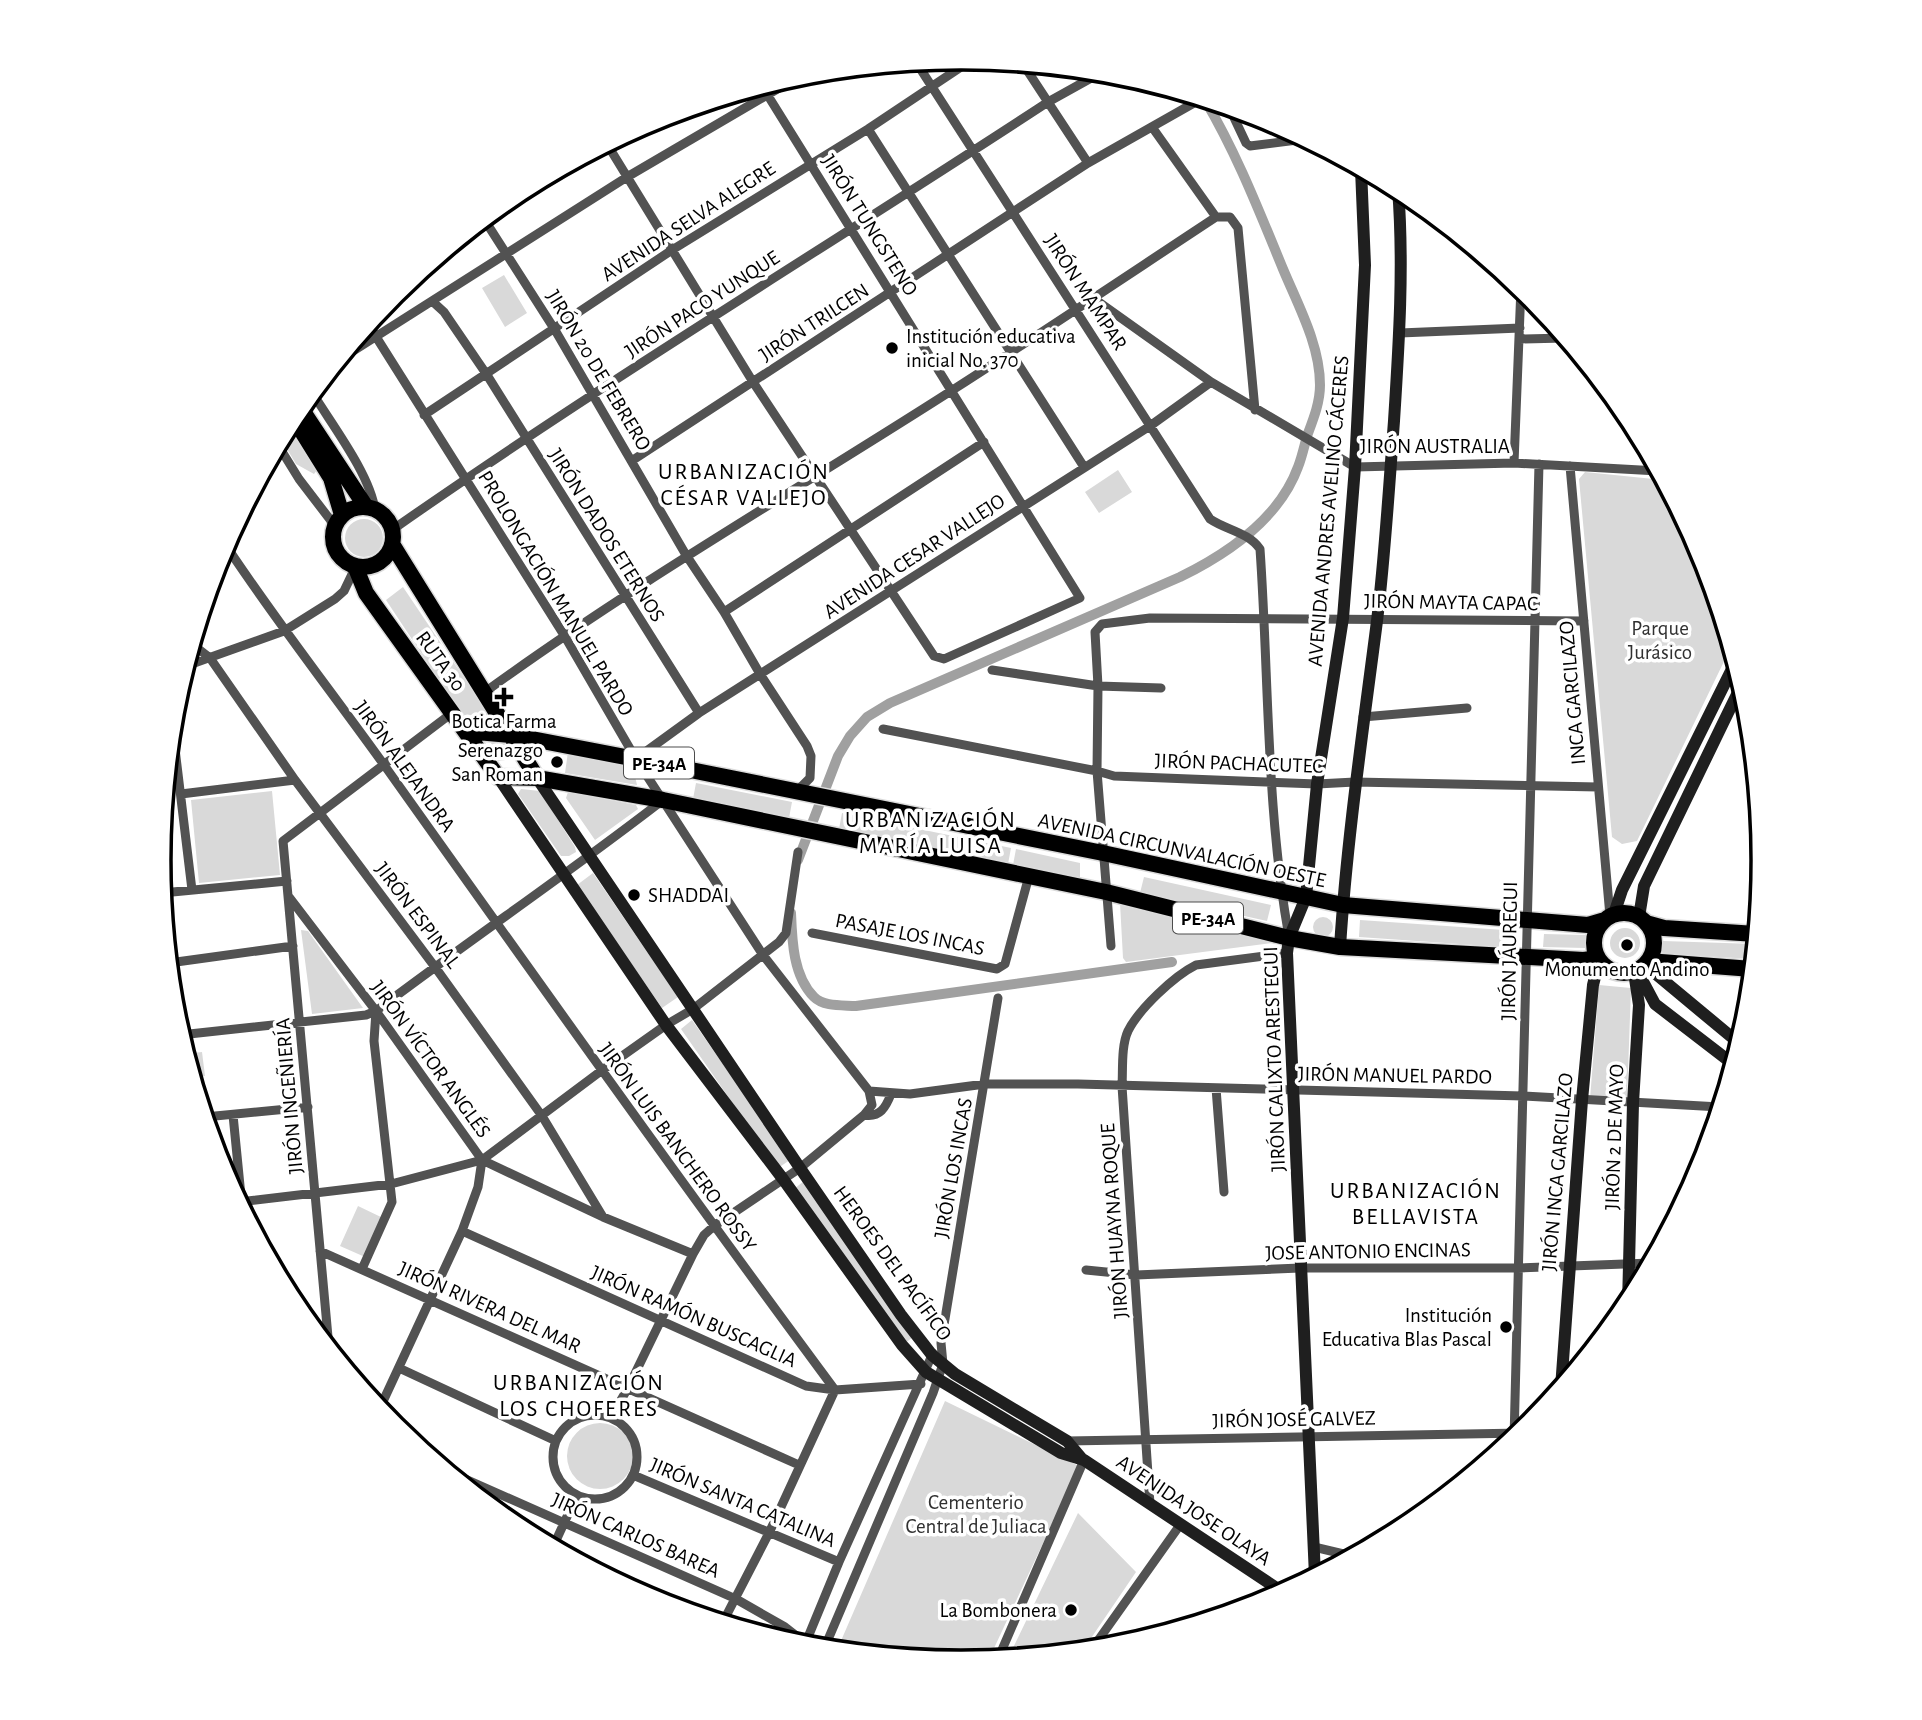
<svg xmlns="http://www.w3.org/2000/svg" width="1922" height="1720" viewBox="0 0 1922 1720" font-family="'Alegreya Sans',sans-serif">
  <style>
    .green { fill: #d9d9d9 }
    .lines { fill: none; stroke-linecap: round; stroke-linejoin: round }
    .canal { stroke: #a0a0a0; stroke-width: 10 }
    .highway-casing { stroke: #dbdbdb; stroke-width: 19 }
    .street { stroke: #525252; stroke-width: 9 }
    .secondary { stroke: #1f1f1f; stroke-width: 12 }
    .highway { stroke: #000; stroke-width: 16 }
    .poi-dot { fill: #000; stroke: #fff; stroke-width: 2.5 }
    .labels { text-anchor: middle; stroke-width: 7; stroke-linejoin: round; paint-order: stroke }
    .shield { fill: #fff; stroke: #4c4c4c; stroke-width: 2 }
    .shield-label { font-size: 19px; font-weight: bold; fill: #000 }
    .street-label { font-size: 21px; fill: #000; stroke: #fff }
    .poi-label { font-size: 21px; fill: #000; stroke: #fff; text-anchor: end }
    .park-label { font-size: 21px; fill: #303030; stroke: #fff }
    .neighbourhood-label { font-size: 23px; letter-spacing: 2px; fill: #000; stroke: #fff }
    .rim { fill: none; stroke: #000; stroke-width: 3.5 }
  </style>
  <rect width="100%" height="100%" fill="#fff"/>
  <path class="green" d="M504,275L527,313L505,327L482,288Z
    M288,425L317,470L314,474L296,464L281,439Z
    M1118,470L1132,492L1099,513L1085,492Z
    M1585,472L1663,480L1702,553L1731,647L1637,841L1622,844L1612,837L1579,479Z
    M345 538a19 19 0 1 1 38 0a19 19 0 1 1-38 0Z
    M403,587L489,715L468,724L386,600Z
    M489 750a11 11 0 1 1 22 0a11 11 0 1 1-22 0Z
    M568,752L633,768L637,785L565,773Z
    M696,783L792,802L789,818L693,799Z
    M521,789L540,791L575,847L576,852L569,856H561L518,794Z
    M272,791L280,875L199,883L191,800Z
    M568,792L636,805L638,809L595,840L566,798Z
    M842,813L1011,848L1008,864L839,829Z
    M1016,849L1080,863V879L1013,865Z
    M593,873L678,997L662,1008L577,885Z
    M1144,877L1271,905L1267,921L1140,893Z
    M1120,903L1271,938L1272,943L1126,962L1123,958Z
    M1313 927a10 10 0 1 1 20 0a10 10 0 1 1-20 0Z
    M1360,920L1504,930L1503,947L1359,937Z
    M1610 943a15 15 0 1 1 30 0a15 15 0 1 1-30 0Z
    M301,930L308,931L363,1008L312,1014Z
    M1544,934L1586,935L1585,948L1543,947Z
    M1663,941L1755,944L1753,959L1666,954L1661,952Z
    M1599,985L1631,988L1627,1100L1590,1099Z
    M692,1020L790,1160L778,1168L681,1029Z
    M202,1052L205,1076L193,1078L185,1054Z
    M804,1181L913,1337L904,1344L794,1189Z
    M358,1206L383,1218L365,1257L340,1246Z
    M945,1401L1079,1466L989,1659L961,1662L837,1650Z
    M567 1456a33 33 0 1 1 66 0a33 33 0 1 1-66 0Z
    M1078,1513L1136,1572L1083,1650L1027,1656L1013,1648Z"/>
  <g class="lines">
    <path class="canal" d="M798,860L838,756L850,736L867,717L890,703L1180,577C1227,554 1279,519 1298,467C1302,457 1304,447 1307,436C1313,420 1320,403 1320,385C1320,345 1298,305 1283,269C1259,211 1237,154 1205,100
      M791,913C792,940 793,976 814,997C824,1007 842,1005 856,1006L1172,962"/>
    <defs>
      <path id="highway" d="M300,407L366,507
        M293,417L331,478L342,515
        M333 537a30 30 0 1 1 60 0a30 30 0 1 1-60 0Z
        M392,544L537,778
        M355,566L366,593L498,777L537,778L663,800L1106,892L1289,938L1340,947L1584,960L1597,958
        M465,731L511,735L636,759L1103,853L1343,905L1588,925L1605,920
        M1594 943a30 30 0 1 1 60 0a30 30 0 1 1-60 0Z
        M1646,923L1664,928L1756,934
        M1648,961L1752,969"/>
    </defs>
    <use href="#highway" class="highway-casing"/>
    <path class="street" d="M916,62L1210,519C1226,530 1248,532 1260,549C1269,678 1266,809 1289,937
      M1023,64L1088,163
      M1229,107L1246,143L1250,146L1305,139
      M1152,127L1216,217
      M868,129L1084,467
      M607,144L753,382L934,656L944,659L1080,598L762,86
      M484,219L555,330L686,555L724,612L760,674L807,746L811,756L810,778L797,791
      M1093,298L1211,382L1355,467L1514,463L1658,471
      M432,301L444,312L487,375L699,713
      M368,324L564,635L636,759L763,955L869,1091L910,1094L985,1084H1078L1523,1096L1720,1107
      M1400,333L1520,328
      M1520,339L1565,338
      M339,360L627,177L803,74
      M312,392C332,425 370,474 375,510
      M424,415L672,250L868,129L973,59
      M278,445L299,479L335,526
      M633,460L1088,163L1201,99
      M1514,463L1521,287
      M1570,466L1610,916
      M392,530C606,380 830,245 1048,102L1102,72
      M227,540L229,550C279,625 334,695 387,769C535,977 683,1185 835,1390
      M724,612L984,442
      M192,644L210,658L295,780L435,967L542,1116L603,1217
      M186,666L284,631L335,599L344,591L355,568
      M992,670L1098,686L1161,688
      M485,692C635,583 795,491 951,391C1040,334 1128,275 1216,217H1230L1238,228L1255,410
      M1363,717L1467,708
      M172,724L192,890
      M883,729L1097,771L1114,776L1317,784L1355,782L1598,787
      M637,758L699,713L1150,426L1211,382
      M181,794L295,780
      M162,893L287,881
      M289,897L376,1011L482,1160L603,1217L693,1254
      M812,933L997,969L1005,964L1029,876
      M1111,946L1097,771L1098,686L1095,632L1102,624L1150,618L1584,621
      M169,963L293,946
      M180,1035L366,1015L376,1011C471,939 569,873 663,800
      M1216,1088L1224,1192
      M233,1115L242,1206
      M864,1115C880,1118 886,1107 891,1094
      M205,1117L308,1107
      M239,1202L391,1184L482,1160L601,1071L666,1025L693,1009L779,942L786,933L798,852
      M462,1231L806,1386L835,1390L921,1384
      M320,1251L799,1465
      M362,1269L392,1202L374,1041L376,1011
      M1086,1270L1136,1275L1300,1268H1518L1651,1263
      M329,1348L283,841L452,713
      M399,1368L556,1441
      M379,1410L462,1231L478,1187L482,1160
      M553 1457a42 42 0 1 1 84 0a42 42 0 1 1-84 0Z
      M611,1417L628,1388L693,1254L704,1235L714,1226L800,1168L864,1115L872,1105L869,1091
      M1514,1439L1539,464
      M1067,1441L1522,1433
      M445,1470L736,1599L785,1627L812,1648
      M633,1475L839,1562
      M1150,1504L1122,1086C1123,1070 1121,1046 1128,1031C1139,1009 1174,976 1196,965L1287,953
      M553,1547L577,1495
      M1314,1547L1352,1556
      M723,1622L769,1533L835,1390
      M773,1637L785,1627
      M806,1642L839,1562L933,1353
      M824,1649L933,1393L943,1364L941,1343L998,998
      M1092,1649L1180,1525
      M998,1659L1084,1460"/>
    <path class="secondary" d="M498,777L666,1025L783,1179L902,1345L926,1372L1061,1453L1084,1460L1284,1593
      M537,778L800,1168L901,1315L932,1355L955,1374L1067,1441L1083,1460
      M1614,914L1622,890L1735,663
      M1639,917L1644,886L1742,684
      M1340,947C1347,838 1363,730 1377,621C1385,555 1389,487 1394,421C1399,343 1404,266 1398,188
      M1645,965L1740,1044
      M1639,974L1655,1004L1733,1064
      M1628,1305L1633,1103L1639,1005L1634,972
      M1561,1388L1582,1100L1593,985L1599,961
      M1315,1576L1287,953L1289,938L1306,897L1317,784L1343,618L1355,467L1365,265L1361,169"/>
    <use href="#highway" class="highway"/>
  </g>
  <g class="poi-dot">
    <circle cx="892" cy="348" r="7"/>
    <path d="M500.5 686.5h7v7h7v7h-7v7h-7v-7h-7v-7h7z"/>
    <circle cx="557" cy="762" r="7"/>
    <circle cx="634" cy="895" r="7"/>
    <circle cx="1627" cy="945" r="7"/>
    <circle cx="1506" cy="1327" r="7"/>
    <circle cx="1071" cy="1610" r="7"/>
  </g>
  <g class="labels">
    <g class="shield">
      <rect x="624" y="747.5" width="70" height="31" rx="5"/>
      <rect x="1173" y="902.5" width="70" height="31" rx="5"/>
    </g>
    <g class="shield-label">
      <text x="659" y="770">PE-34A</text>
      <text x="1208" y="925">PE-34A</text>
    </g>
    <g class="street-label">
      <text transform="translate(688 221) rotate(-33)" y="7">AVENIDA SELVA ALEGRE</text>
      <text transform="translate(870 225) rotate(58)" y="7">JIRÓN TUNGSTENO</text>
      <text transform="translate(1086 292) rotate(57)" y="7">JIRÓN MAMPAR</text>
      <text transform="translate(702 304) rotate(-33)" y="7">JIRÓN PACO YUNQUE</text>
      <text transform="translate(814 322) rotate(-33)" y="7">JIRÓN TRILCEN</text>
      <text transform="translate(599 370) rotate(59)" y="7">JIRÓN 20 DE FEBRERO</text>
      <text x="1435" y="453">JIRÓN AUSTRALIA</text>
      <text transform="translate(1328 511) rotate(-85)" y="7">AVENIDA ANDRES AVELINO CÁCERES</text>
      <text transform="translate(607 535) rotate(58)" y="7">JIRÓN DADOS ETERNOS</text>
      <text transform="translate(914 556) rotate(-33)" y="7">AVENIDA CESAR VALLEJO</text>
      <text transform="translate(556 593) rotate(59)" y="7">PROLONGACIÓN MANUEL PARDO</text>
      <text transform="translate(1451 602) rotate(1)" y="7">JIRÓN MAYTA CAPAC</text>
      <text transform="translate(441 661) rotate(54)" y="7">RUTA 30</text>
      <text transform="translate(1572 693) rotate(-95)" y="7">INCA GARCILAZO</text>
      <text transform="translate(1239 763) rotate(2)" y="7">JIRÓN PACHACUTEC</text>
      <text transform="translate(405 766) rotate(54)" y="7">JIRÓN ALEJANDRA</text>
      <text transform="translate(1182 850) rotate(12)" y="7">AVENIDA CIRCUNVALACIÓN OESTE</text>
      <text transform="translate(418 915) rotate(53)" y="7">JIRÓN ESPINAL</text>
      <text transform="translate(910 934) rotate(11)" y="7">PASAJE LOS INCAS</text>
      <text transform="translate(1509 951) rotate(-89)" y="7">JIRÓN JÁUREGUI</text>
      <text transform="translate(431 1059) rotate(54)" y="7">JIRÓN VÍCTOR ANGLÉS</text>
      <text transform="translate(1274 1059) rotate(-92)" y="7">JIRÓN CALIXTO ARESTEGUI</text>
      <text transform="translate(1395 1075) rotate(1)" y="7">JIRÓN MANUEL PARDO</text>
      <text transform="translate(289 1096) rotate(-95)" y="7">JIRÓN INGEÑIERÍA</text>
      <text transform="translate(1614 1137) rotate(-88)" y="7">JIRÓN 2 DE MAYO</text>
      <text transform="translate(678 1147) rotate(54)" y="7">JIRÓN LUIS BANCHERO ROSSY</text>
      <text transform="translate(953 1168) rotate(-80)" y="7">JIRÓN LOS INCAS</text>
      <text transform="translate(1557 1172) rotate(-85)" y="7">JIRÓN INCA GARCILAZO</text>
      <text transform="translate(1114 1221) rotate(-94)" y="7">JIRÓN HUAYNA ROQUE</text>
      <text transform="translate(1368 1251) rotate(-1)" y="7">JOSE ANTONIO ENCINAS</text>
      <text transform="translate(893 1263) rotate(54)" y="7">HEROES DEL PACÍFICO</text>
      <text transform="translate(490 1307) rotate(24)" y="7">JIRÓN RIVERA DEL MAR</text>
      <text transform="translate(694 1316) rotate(24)" y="7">JIRÓN RAMÓN BUSCAGLIA</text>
      <text transform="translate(1294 1419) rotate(-1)" y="7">JIRÓN JOSÉ GALVEZ</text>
      <text transform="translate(743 1502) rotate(23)" y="7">JIRÓN SANTA CATALINA</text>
      <text transform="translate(1194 1510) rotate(34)" y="7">AVENIDA JOSE OLAYA</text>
      <text transform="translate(636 1535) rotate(24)" y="7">JIRÓN CARLOS BAREA</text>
    </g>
    <g class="poi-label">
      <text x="906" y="343" text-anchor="start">Institución educativa<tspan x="906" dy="24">inicial No. 370</tspan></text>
      <text x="504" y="728" text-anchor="middle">Botica Farma</text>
      <text x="543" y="757">Serenazgo<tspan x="543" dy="24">San Roman</tspan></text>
      <text x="648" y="902" text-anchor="start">SHADDAI</text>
      <text x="1627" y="976" text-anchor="middle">Monumento Andino</text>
      <text x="1492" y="1322">Institución<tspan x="1492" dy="24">Educativa Blas Pascal</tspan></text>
      <text x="1057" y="1617">La Bombonera</text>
    </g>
    <g class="park-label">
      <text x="1660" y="635">Parque<tspan x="1660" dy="24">Jurásico</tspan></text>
      <text x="976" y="1509">Cementerio<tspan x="976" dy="24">Central de Juliaca</tspan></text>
    </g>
    <g class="neighbourhood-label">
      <text x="744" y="479">URBANIZACIÓN<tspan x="744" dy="26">CÉSAR VALLEJO</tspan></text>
      <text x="931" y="827">URBANIZACIÓN<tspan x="931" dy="26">MARÍA LUISA</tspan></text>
      <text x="1416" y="1198">URBANIZACIÓN<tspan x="1416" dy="26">BELLAVISTA</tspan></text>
      <text x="579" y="1390">URBANIZACIÓN<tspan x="579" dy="26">LOS CHOFERES</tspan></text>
    </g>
  </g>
  <path d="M0 0H1922V1720H0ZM171 860a790 790 0 1 1 1580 0a790 790 0 1 1-1580 0Z" fill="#fff" fill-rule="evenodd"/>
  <path class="rim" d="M171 860a790 790 0 1 1 1580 0a790 790 0 1 1-1580 0Z"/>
</svg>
